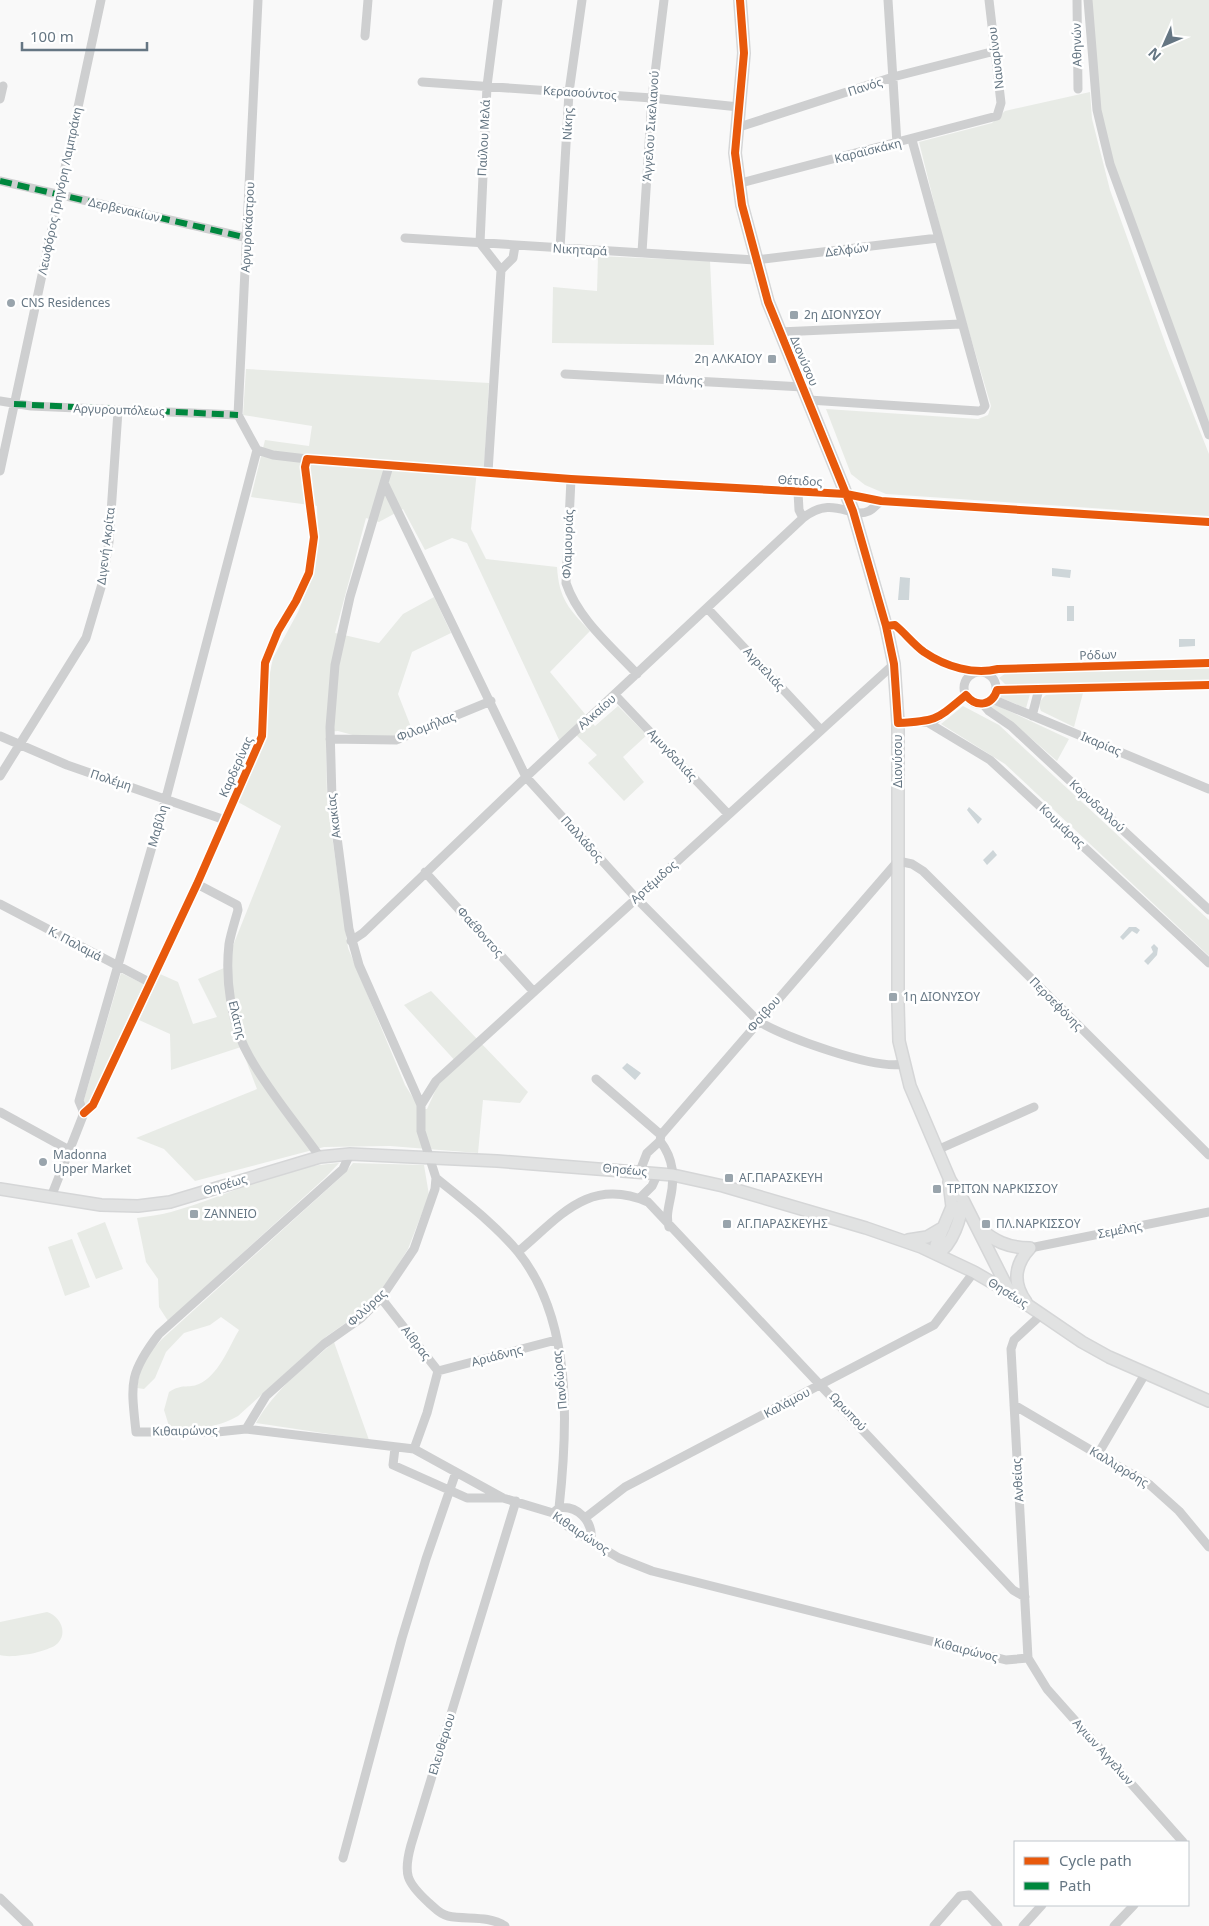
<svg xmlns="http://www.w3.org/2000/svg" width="1209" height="1926" viewBox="0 0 1209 1926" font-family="'Noto Sans',sans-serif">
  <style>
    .green { fill: #e8ebe6 }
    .water { fill: #ced6d9 }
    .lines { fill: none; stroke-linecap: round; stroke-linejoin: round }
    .major-casing { stroke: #d5d6d7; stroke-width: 14 }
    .minor { stroke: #cecfd0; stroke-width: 9 }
    .major { stroke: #e1e2e2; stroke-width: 11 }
    .quiet { stroke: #00873e; stroke-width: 6; stroke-dasharray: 12 6; stroke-linecap: butt }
    .cycleway-casing { stroke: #fff; stroke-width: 11 }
    .cycleway { stroke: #e8590c; stroke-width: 8 }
    .poi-dot { fill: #99a4ac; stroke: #fff; stroke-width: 2 }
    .labels { text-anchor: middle; stroke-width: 5; stroke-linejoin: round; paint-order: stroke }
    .street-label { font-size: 12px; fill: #657683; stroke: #fff }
    .poi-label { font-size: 12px; fill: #657683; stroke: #fff; text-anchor: start }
  </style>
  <rect width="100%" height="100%" fill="#f9f9f9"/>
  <path class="green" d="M1089,0H1209V433L1121,193L1102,122Z
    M1090,92L1092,119L1110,190L1167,348L1209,454V516L886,494L865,485L851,474L826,409L978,419L988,415L991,406L951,271L919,142L992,123L1005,111Z
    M598,256L710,261L714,345L552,343L553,287L597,291Z
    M246,369L489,383L484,469L477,470L471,529L486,559L557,567C559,599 569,609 590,631L550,672L595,726L618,706L647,735L623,757L644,782L624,801L588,763L597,755L573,732L560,742L467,543L452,538L425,550L403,509L379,522L366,518L335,633L379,643L403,614L434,597L451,633L412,652L398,694L411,727L382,743L338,731L326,732L327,800L348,948L405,1085L420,1109H427L438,1085L459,1065L404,1005L431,991L528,1092L520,1103L483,1100L478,1153L390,1146L324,1147L195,1181L164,1149L136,1138L257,1089L241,1047L171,1070L170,1034L139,1020L160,974L178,982L193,1024L217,1017L198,979L224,968L281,826L238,802L266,738L268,682L273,658L298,612L312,577L318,541L317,506L251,497L265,440L309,446L312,426L243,415Z
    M1209,667V681L1006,685L999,678L1006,673Z
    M1083,693L1074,727L1041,711C1038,704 1040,700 1046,695Z
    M1001,694H1030L1026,708L1001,698Z
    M994,704L1069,739L1057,761L1010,720L991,707Z
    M963,706L999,725L1209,920V956L1005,764L941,724Z
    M121,973L144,984L88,1105L83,1103Z
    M339,1163L326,1177L168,1321L159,1307L158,1279L146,1262L137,1218C148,1216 160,1215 171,1212C227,1197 281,1166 339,1163Z
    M353,1163L424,1165L429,1195L408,1249L382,1291L360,1313L327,1336L238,1416C214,1430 196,1428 169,1426L164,1410L169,1392C183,1383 187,1389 199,1384C218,1376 229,1347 239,1330L221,1317L210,1325L184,1333L166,1352L155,1378L144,1389L137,1388L140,1372L149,1353L162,1339L343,1175Z
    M105,1222L123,1269L96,1279L77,1233Z
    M72,1239L90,1287L65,1296L48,1247Z
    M334,1342L369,1440L256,1423C275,1389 304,1368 334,1342Z
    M47,1612C60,1616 68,1632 58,1643C50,1652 11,1659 0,1655V1622Z"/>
  <path class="water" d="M1052,568L1071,570L1070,578L1052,576Z
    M900,577L910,578L909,600H898Z
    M1067,606H1074V621H1067Z
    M1179,639H1195V646L1179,647Z
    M969,807L982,819L978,824L967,810Z
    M993,850L997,855L987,865L983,860Z
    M1129,927H1136L1140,930L1137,934L1132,931L1123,940L1120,937Z
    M1154,944L1158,948L1157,955L1148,965L1144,961L1153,952L1151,947Z
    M627,1063L641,1073L635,1080L622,1068Z"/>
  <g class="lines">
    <defs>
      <path id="major" d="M740,0L744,53L735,153L742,205L768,302L853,511L886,626L894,664L898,723V1004L899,1041L910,1086L950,1180L963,1200L1010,1293
        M0,1189L101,1205L138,1206L170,1202L320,1157L350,1154L497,1161L673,1175L723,1186L866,1228L921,1247L974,1272L1010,1293L1082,1342L1109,1357L1209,1401
        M978,1227C994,1241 1008,1248 1030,1248
        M908,1240L927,1237L944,1227
        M937,1254L936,1245L952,1207L949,1182
        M937,1254C953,1245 961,1217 963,1200
        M1026,1302C1012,1283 1015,1264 1030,1248"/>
    </defs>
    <use href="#major" class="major-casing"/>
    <path class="minor" d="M888,0L897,144
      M1077,0L1078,89
      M1088,0L1097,110L1110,164L1209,435
      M365,36L368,0
      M422,82L652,98L739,107
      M0,99L3,86
      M736,128L893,77L995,51
      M0,181L248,238
      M737,184L997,116L1001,103L989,0
      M405,238L755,260L938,238
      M560,249L569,92L582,0
      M642,252L652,98L664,0
      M501,270L513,258L515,246
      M779,332L961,324
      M565,374L803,387
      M809,400L978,411L982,410L985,406L912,140
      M0,401L31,406L238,415
      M257,450L238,415L258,0
      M257,450L273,455L307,459
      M0,471L101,0
      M488,472L501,270L480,243L487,86L498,0
      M571,479L566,583C578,619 612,647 637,674
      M385,485L526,777L636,898L758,1021C784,1037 875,1070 903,1064
      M798,492L799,510L803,518
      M707,608L821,730
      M886,626L895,625L923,652L938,661L973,673
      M964 688a16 16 0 1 1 32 0a16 16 0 1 1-32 0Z
      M988,673L998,669L1209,663
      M997,690L1209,685
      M615,695L728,814
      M992,699L1209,789
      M983,704L989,711L1011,726L1209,910
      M1032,716L1039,689
      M927,722L936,719L966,695
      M898,723L927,722L990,760L1209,963
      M0,736L67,765L225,820
      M330,739L396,740L491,701
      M0,776L86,638L102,584L109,542L118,411
      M425,872L534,992
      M197,884L237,905L238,910C235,921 231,933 229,944C225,979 231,1025 249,1056C269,1092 296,1123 320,1157
      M0,904L149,982
      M351,941L363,933L526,777L803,518C834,494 850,520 869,511C873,509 877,504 881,501
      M596,1079L661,1135
      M421,1105L436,1081L894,664
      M0,1112L69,1150
      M84,1113L93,1105L197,884L262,736L265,663L278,631L296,601L309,573L314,537L305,467L307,459L571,479L846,494L881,501L1209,522
      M660,1141C674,1159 675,1178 670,1200C668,1210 666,1218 669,1227
      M937,1150L1034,1107
      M350,1154L343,1169L159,1334C128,1374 131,1384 136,1432H217L246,1429L414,1449L503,1498L553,1513L557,1519L579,1534L619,1558L652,1571L1006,1660L1028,1658
      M640,1171L647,1153L660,1141L661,1135L898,861L912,864L923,871L1209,1155
      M436,1178C464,1201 495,1224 518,1252C573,1320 568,1426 559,1508L553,1513
      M51,1197L84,1113L79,1101L166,798L257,450
      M640,1198L652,1186L658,1173
      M1030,1248L1209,1212
      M518,1252C559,1218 588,1176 648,1202L1013,1590L1025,1597
      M381,1298L438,1371L427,1413L414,1449
      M1041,1315L1014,1340L1011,1349L1028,1658L1047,1689L1183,1842
      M438,1371L556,1340
      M1014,1405L1150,1485L1179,1511L1209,1547
      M246,1429L266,1396L324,1344L361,1318L381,1298L414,1249L435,1189L436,1178L421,1131V1105L359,965L349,929L332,799L330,727L335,665L350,597L389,466
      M395,1448L393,1465L467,1498H503
      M1098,1454L1145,1374
      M559,1508C577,1505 593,1521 591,1539
      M585,1518L625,1487L934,1325L974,1272
      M343,1858L402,1638L426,1559L456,1472
      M0,1898L29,1926
      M505,1926C488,1915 466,1920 448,1916C439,1914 435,1908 429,1903C406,1882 403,1874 411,1845L516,1501
      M934,1926L960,1896L969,1895L998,1926
      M1023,1926L1042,1905
      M1114,1926L1134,1905"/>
    <use href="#major" class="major"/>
    <path class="quiet" d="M0,181L248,238
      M14,404L238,415"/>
    <defs>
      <path id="cycleway" d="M740,0L744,53L735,153L742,205L768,302L853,511L886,626L894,664L898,723C937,721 936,720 966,695C976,708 992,706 997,690L1209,685
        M886,626L895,625C905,633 913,644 924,652C946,667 974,675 998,669L1209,663
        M84,1113L93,1105L197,884L262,736L265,663L278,631L296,601L309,573L314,537L305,467L307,459L571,479L846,494L881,501L1209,522"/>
    </defs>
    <use href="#cycleway" class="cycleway-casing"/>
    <use href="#cycleway" class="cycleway"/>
  </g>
  <g class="poi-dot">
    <circle cx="11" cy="303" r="5"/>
    <rect x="789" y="310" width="10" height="10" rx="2.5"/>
    <rect x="767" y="354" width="10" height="10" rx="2.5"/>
    <rect x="888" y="992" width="10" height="10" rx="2.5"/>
    <circle cx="43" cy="1162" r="5"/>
    <rect x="724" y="1173" width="10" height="10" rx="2.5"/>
    <rect x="932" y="1184" width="10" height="10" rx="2.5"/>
    <rect x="189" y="1209" width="10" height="10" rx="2.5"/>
    <rect x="722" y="1219" width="10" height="10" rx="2.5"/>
    <rect x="981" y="1219" width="10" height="10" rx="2.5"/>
  </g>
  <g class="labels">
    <g class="street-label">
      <text transform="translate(1077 45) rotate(-91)" y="4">Αθηνών</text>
      <text transform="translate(996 58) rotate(-97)" y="4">Ναυαρίνου</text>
      <text transform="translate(865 87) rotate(-18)" y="4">Πανός</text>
      <text transform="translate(580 93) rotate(4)" y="4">Κερασούντος</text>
      <text transform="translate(568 124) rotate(-87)" y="4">Νίκης</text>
      <text transform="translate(651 126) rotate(-86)" y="4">Άγγελου Σικελιανού</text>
      <text transform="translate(484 138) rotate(-87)" y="4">Παύλου Μελά</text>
      <text transform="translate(868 151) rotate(-14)" y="4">Καραϊσκάκη</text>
      <text transform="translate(60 191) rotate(-78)" y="4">Λεωφόρος Γρηγόρη Λαμπράκη</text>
      <text transform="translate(124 210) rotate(13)" y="4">Δερβενακίων</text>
      <text transform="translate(248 227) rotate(-87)" y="4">Αργυροκάστρου</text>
      <text transform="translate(580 250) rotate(3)" y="4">Νικηταρά</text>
      <text transform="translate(847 250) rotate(-7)" y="4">Δελφών</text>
      <text transform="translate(804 361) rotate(67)" y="4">Διονύσου</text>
      <text transform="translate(684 380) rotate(3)" y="4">Μάνης</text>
      <text transform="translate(119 410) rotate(2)" y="4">Αργυρουπόλεως</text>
      <text transform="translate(800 481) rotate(3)" y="4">Θέτιδος</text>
      <text transform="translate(568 544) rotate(-88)" y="4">Φλαμουριάς</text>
      <text transform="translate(106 546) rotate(-83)" y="4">Διγενή Ακρίτα</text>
      <text transform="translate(1098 655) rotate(-2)" y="4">Ρόδων</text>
      <text transform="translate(764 669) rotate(47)" y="4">Αγριελιάς</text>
      <text transform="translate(597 712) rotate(-42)" y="4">Αλκαίου</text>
      <text transform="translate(426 727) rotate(-21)" y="4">Φιλομήλας</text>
      <text transform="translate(1101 744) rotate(23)" y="4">Ικαρίας</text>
      <text transform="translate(672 755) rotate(47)" y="4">Αμυγδαλιάς</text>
      <text transform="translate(898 761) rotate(-90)" y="4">Διονύσου</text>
      <text transform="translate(236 767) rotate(-66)" y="4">Καρδερίνας</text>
      <text transform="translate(111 780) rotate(18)" y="4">Πολέμη</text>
      <text transform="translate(1097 806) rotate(43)" y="4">Κορυδαλλού</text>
      <text transform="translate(334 816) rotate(-97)" y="4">Ακακίας</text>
      <text transform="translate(158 826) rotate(-74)" y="4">Μαβίλη</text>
      <text transform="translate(1062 826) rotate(43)" y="4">Κουμάρας</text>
      <text transform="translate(582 839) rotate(48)" y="4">Παλλάδος</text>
      <text transform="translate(654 882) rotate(-42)" y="4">Αρτέμιδος</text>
      <text transform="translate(480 932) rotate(48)" y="4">Φαέθοντος</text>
      <text transform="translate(75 944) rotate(28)" y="4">Κ. Παλαμά</text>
      <text transform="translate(1056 1004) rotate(45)" y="4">Περσεφόνης</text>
      <text transform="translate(764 1014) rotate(-49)" y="4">Φοίβου</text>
      <text transform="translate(237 1020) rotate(76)" y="4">Ελάτης</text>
      <text transform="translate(625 1170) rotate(5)" y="4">Θησέως</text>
      <text transform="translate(225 1185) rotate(-17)" y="4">Θησέως</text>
      <text transform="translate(1120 1230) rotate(-11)" y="4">Σεμέλης</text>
      <text transform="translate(1008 1293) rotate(32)" y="4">Θησέως</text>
      <text transform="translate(367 1308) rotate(-43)" y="4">Φιλύρας</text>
      <text transform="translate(416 1343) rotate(52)" y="4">Αίθρας</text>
      <text transform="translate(497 1356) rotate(-15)" y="4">Αριάδνης</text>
      <text transform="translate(560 1380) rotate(-96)" y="4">Πανδώρας</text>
      <text transform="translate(787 1403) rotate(-28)" y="4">Καλάμου</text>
      <text transform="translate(848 1412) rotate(47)" y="4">Ωρωπού</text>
      <text transform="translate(185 1431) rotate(-1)" y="4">Κιθαιρώνος</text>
      <text transform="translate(1119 1467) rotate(31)" y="4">Καλλιρρόης</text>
      <text transform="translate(1018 1480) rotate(-94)" y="4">Ανθείας</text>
      <text transform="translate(581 1533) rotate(34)" y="4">Κιθαιρώνος</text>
      <text transform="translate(966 1650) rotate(14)" y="4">Κιθαιρώνος</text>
      <text transform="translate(442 1744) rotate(-73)" y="4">Ελευθεριου</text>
      <text transform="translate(1103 1752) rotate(48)" y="4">Αγιων Αγγελων</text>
    </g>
    <g class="poi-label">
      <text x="21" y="307">CNS Residences</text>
      <text x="804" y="319">2η ΔΙΟΝΥΣΟΥ</text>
      <text x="762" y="363" text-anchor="end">2η ΑΛΚΑΙΟΥ</text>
      <text x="903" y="1001">1η ΔΙΟΝΥΣΟΥ</text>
      <text x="53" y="1159">Madonna<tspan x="53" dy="14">Upper Market</tspan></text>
      <text x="739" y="1182">ΑΓ.ΠΑΡΑΣΚΕΥΗ</text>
      <text x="947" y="1193">ΤΡΙΤΩΝ ΝΑΡΚΙΣΣΟΥ</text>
      <text x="204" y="1218">ΖΑΝΝΕΙΟ</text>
      <text x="737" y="1228">ΑΓ.ΠΑΡΑΣΚΕΥΗΣ</text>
      <text x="996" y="1228">ΠΛ.ΝΑΡΚΙΣΣΟΥ</text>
    </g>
  </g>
  <rect x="1014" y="1841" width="175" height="65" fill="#ffffff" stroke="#c1c8cd"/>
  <rect x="1024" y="1857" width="25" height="8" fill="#e8590c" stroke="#c1c8cd"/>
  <text x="1059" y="1866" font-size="15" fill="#657683">Cycle path</text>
  <rect x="1024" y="1882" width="25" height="8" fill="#00873e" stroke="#c1c8cd"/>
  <text x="1059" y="1891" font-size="15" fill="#657683">Path</text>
  <g transform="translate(1164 45) rotate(225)" stroke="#ffffff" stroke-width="4" paint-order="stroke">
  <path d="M0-4L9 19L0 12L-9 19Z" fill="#657683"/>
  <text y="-8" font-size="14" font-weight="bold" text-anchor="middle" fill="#657683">N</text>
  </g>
  <path d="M22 42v8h125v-8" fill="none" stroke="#657683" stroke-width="2.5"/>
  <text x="30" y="42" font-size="15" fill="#657683" stroke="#ffffff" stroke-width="4" paint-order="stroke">100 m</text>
</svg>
